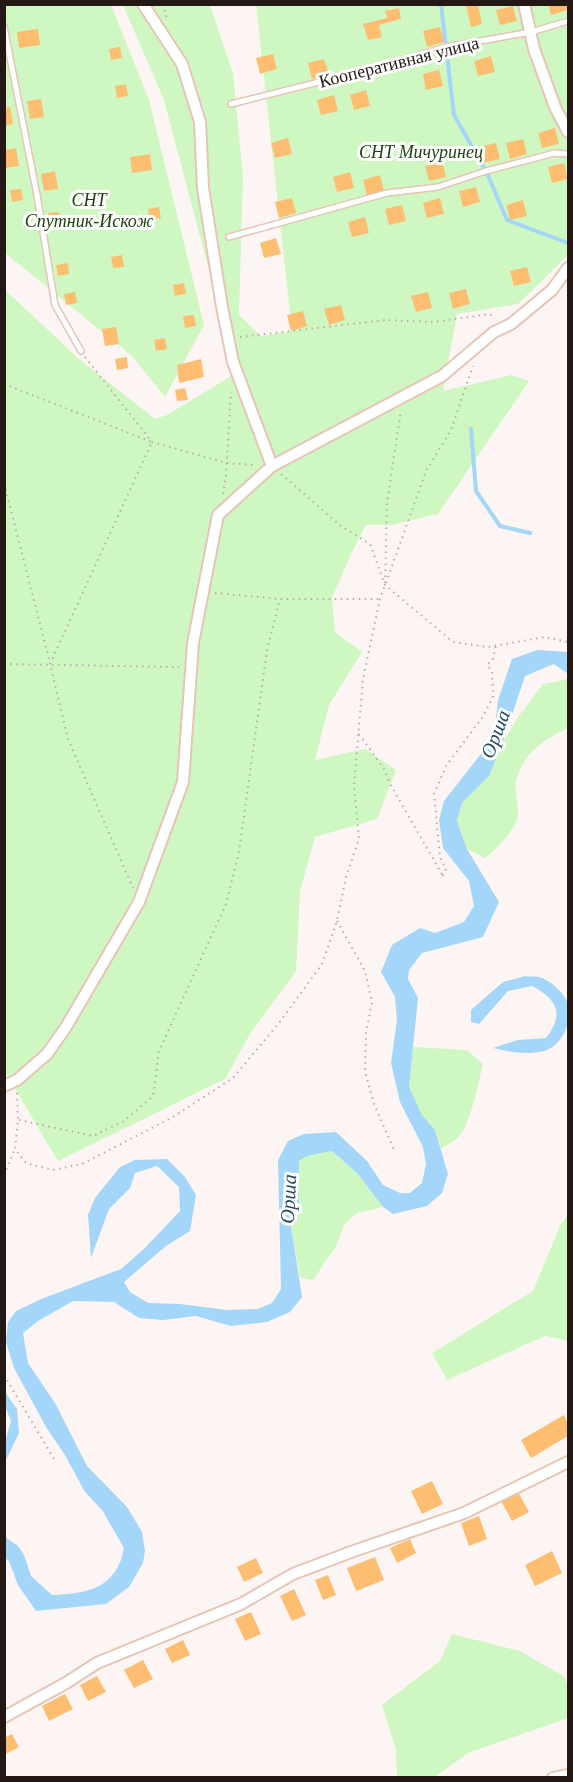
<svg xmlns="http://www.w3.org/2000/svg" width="573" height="1782" viewBox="0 0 573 1782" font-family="Georgia,serif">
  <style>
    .green { fill: #cff7c2 }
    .water { fill: #a3d6f8 }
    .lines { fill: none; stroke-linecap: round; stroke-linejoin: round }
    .stream { stroke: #a3d6f8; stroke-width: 4 }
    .building { fill: #febe72 }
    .service-casing { stroke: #e6c4b6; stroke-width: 8 }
    .minor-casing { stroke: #e6c4b6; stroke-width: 14 }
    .path { stroke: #b7adab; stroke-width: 2; stroke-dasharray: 1.5 4.5; stroke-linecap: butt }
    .service { stroke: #fff; stroke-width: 5 }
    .minor { stroke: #fff; stroke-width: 10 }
    .labels { text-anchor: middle; stroke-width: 6; stroke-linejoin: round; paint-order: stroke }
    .street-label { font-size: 18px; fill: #241814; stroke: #fff }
    .park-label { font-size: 18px; font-style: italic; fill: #204411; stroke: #fff }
    .water-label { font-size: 20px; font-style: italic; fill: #244a62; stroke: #fff }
  </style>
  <rect width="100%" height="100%" fill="#fdf5f3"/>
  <path class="green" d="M4,5H111L149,100L204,325L165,397L132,356L5,253Z
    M123,5H210L233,73L243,177L239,315L261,336L292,331L256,5H568V255L518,304L457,314L443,391L511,375L529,381L438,514L391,525H366L350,556L332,598L335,632L362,652L329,705L315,760L365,749L396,770L377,819L315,837L300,891L296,971L250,1034L225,1079L58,1161L5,1072L4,289L78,358L155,419L167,415L236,373L164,100Z
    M568,679V728C543,741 527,749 517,778C513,788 519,803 518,815C517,828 496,850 485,858L467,849L457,821L462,803L489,776L503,742L518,717L543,684Z
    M413,1047L467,1050L483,1064C478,1084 473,1112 463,1131C458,1139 449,1144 441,1149L435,1130L422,1115L409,1087Z
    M332,1151L358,1174L383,1207L357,1213L344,1225L336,1246L313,1280L300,1278L291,1226L299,1202V1161L307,1156Z
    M568,1214V1344L565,1340L545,1336L447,1380L432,1353L533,1291L560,1226Z
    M452,1634L520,1651L565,1677L568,1689V1718L468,1753L435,1777H397L396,1750L382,1705L440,1661Z"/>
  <path class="water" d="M537,650L568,652V674L554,664L525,676L503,742L489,776L462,803L457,821L467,849L499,902L483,937L422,953L409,970L408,979L418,998L409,1087L422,1115L435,1130L448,1174L442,1193L427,1206L393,1214L383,1207L358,1174L332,1151L307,1156L299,1161V1202L291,1226L302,1297L290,1312L267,1322L231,1326L196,1316L163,1320L139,1318L114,1302L73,1301L38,1321L23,1333L28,1363L55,1403L87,1466L127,1507L142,1532L145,1551L143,1563L129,1587L106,1604L36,1611L18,1585L9,1561L5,1558V1537L18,1546L24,1555L31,1576L52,1595C87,1594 117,1588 124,1548L102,1510L85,1492L65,1455L46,1427L14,1368L6,1342L8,1322L16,1311L41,1299L121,1269L144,1249L180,1211L179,1187L157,1166L135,1173L130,1188L109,1209L91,1258L88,1215L95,1198L120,1167L135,1160L167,1159L185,1177L196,1195L190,1231L166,1246L124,1282L130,1292L148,1303L180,1304L227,1310L258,1309L272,1303L281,1289L278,1160L288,1141L304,1134L336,1132L367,1161L383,1185L400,1193H410L422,1183L426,1164L423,1147L400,1102L391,1063L397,1020L395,997L381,972L392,945L420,928L435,933L464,922L474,906L469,881L443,848L439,820L444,801L484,750L494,730L498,700L512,659Z
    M525,976C529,977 535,976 539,977C550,980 566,994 568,1005C572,1023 562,1046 544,1051C527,1055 509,1052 493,1048L518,1040L546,1038C565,1014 557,999 532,986L508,991L479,1024L471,1022V1010L503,982Z
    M5,1392L17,1409L19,1433L5,1462V1442L11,1421L5,1406Z"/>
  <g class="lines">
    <path class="stream" d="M441,4L454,115L486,171L507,220L568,243
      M471,429L476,491L500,526L530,533"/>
  </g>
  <path class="building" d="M469,4H478L482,24L471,27L466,5Z
    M548,4H568V10L551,15Z
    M513,6L517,21L500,25L496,10Z
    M399,8L401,19L379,25L382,37L368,40L363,24L387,18L385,11Z
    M440,27L444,42L427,47L423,31Z
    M38,29L40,45L19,48L17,32Z
    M120,47L122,58L111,60L109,49Z
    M273,54L277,69L260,74L256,58Z
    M491,56L495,72L478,76L474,61Z
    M324,59L329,74L312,79L308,63Z
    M439,70L443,86L426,90L423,74Z
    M126,84L128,96L117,98L115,86Z
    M366,90L370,106L354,110L350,95Z
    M334,95L338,111L321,115L317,100Z
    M41,99L44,117L30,119L27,101Z
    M10,107L13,124L4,126V108Z
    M555,128L559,144L542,148L538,133Z
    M288,138L292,154L275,158L271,143Z
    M523,139L527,154L510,159L506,143Z
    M496,143L500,159L483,163L479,147Z
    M16,148L19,166L5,168L4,150Z
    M150,154L152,170L132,173L130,157Z
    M442,161L446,177L429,181L425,166Z
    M564,163L568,179L552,183L548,167Z
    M55,171L58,189L44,191L41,174Z
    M350,172L354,188L337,192L333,177Z
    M380,175L384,191L367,195L363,180Z
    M476,187L480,202L463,207L459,191Z
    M21,189L23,200L12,202L10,190Z
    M292,198L296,213L279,218L275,202Z
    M440,198L444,214L427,218L423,203Z
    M523,200L527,216L510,220L506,205Z
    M402,205L406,221L389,225L385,209Z
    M159,207L161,218L150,220L148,209Z
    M59,212L61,223L50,225L48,213Z
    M365,217L369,233L352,237L348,222Z
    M276,238L281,254L264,258L260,243Z
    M122,255L124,267L113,268L111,257Z
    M68,263L69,274L58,276L56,265Z
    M527,267L531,282L514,286L510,271Z
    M184,283L186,294L175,296L173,285Z
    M466,289L470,304L453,309L449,293Z
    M75,292L77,303L66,305L64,294Z
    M428,292L432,308L416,312L411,296Z
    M341,305L345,320L329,325L324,309Z
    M303,311L307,326L291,331L287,315Z
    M194,315L196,326L185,328L183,316Z
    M116,327L119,344L105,346L102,329Z
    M165,338L167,349L156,351L154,340Z
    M127,357L128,368L117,370L115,359Z
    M201,359L204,377L179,383L177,365Z
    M185,388L188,400L177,401L175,390Z
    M564,1415L568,1424V1436L531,1458L521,1440Z
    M432,1481L443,1504L422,1514L411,1491Z
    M518,1492L529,1512L512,1521L501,1501Z
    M479,1516L487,1539L469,1546L461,1523Z
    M410,1539L416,1553L397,1563L390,1548Z
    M552,1551L562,1573L535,1586L525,1565Z
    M375,1557L384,1580L356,1591L347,1568Z
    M256,1558L263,1573L244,1582L237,1567Z
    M328,1575L336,1595L323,1600L315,1580Z
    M294,1589L306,1615L292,1621L280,1596Z
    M251,1612L261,1634L245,1641L235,1619Z
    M183,1640L190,1655L172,1663L165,1649Z
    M143,1660L153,1679L134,1688L124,1670Z
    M97,1676L106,1692L88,1701L80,1685Z
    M65,1694L73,1709L49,1721L42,1706Z
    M12,1734L19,1747L4,1755V1738Z"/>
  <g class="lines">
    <defs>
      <path id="service" d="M4,27L37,195L55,305L81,351
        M231,104L367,70L446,47L531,32L568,21
        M229,237L387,193L438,187L486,171L555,153L568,154"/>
      <path id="minor" d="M143,4L182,64L200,122L203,188L222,307L233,362L272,466
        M524,4L534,49L555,107L568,132
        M4,1086L17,1080L47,1054L66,1027L139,902L183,782L193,643L218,515L272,466L442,376L494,332L511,324L552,290L568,268
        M4,1717L66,1683L97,1663L241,1604L293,1574L351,1552L464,1513L568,1462
        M553,1778L568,1775"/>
    </defs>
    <use href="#service" class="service-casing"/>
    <use href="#minor" class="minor-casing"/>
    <path class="path" d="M163,4L167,19
      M240,337L386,320L434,322L489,314L496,317
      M85,357L152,442L227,463L255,465
      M4,384L152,442L50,664L68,739L133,888
      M281,474L341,526L370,544L385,585L453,642L488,647L545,637L568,642
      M4,483L50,663
      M223,494L226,476L231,392
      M386,583L426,471L451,430L473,366
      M215,593L280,599H380
      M4,664L179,667
      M359,734L384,769L390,784L443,876
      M443,876L446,869L440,857L434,794L446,766L482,718L493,697L492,671L487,665L493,659L496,645
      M337,921L365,971L372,1002L366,1033L365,1072L374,1104L395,1152
      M17,1093L18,1120L15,1149L26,1163L53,1170L82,1164L173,1117L233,1078L279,1023L322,964L337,921L346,877L359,839L354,786L363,679L380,599L385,585L387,503L401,410
      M19,1120L93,1136L124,1121L153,1096L159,1051L226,904L239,852L267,650L280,599
      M4,1175L15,1149
      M4,1375L54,1459"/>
    <use href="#service" class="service"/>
    <use href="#minor" class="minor"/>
  </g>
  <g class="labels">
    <g class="street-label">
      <text transform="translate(399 62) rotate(-14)" y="6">Кооперативная улица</text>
    </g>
    <g class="park-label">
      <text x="421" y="158">СНТ Мичуринец</text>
      <text x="89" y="206">СНТ<tspan x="89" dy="21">Спутник-Искож</tspan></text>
    </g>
    <g class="water-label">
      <text transform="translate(495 734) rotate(-69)" y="7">Орша</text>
      <text transform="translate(288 1199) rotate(-87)" y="7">Орша</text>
    </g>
  </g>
  <rect width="573" height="1782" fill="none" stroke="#241814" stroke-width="12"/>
</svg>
